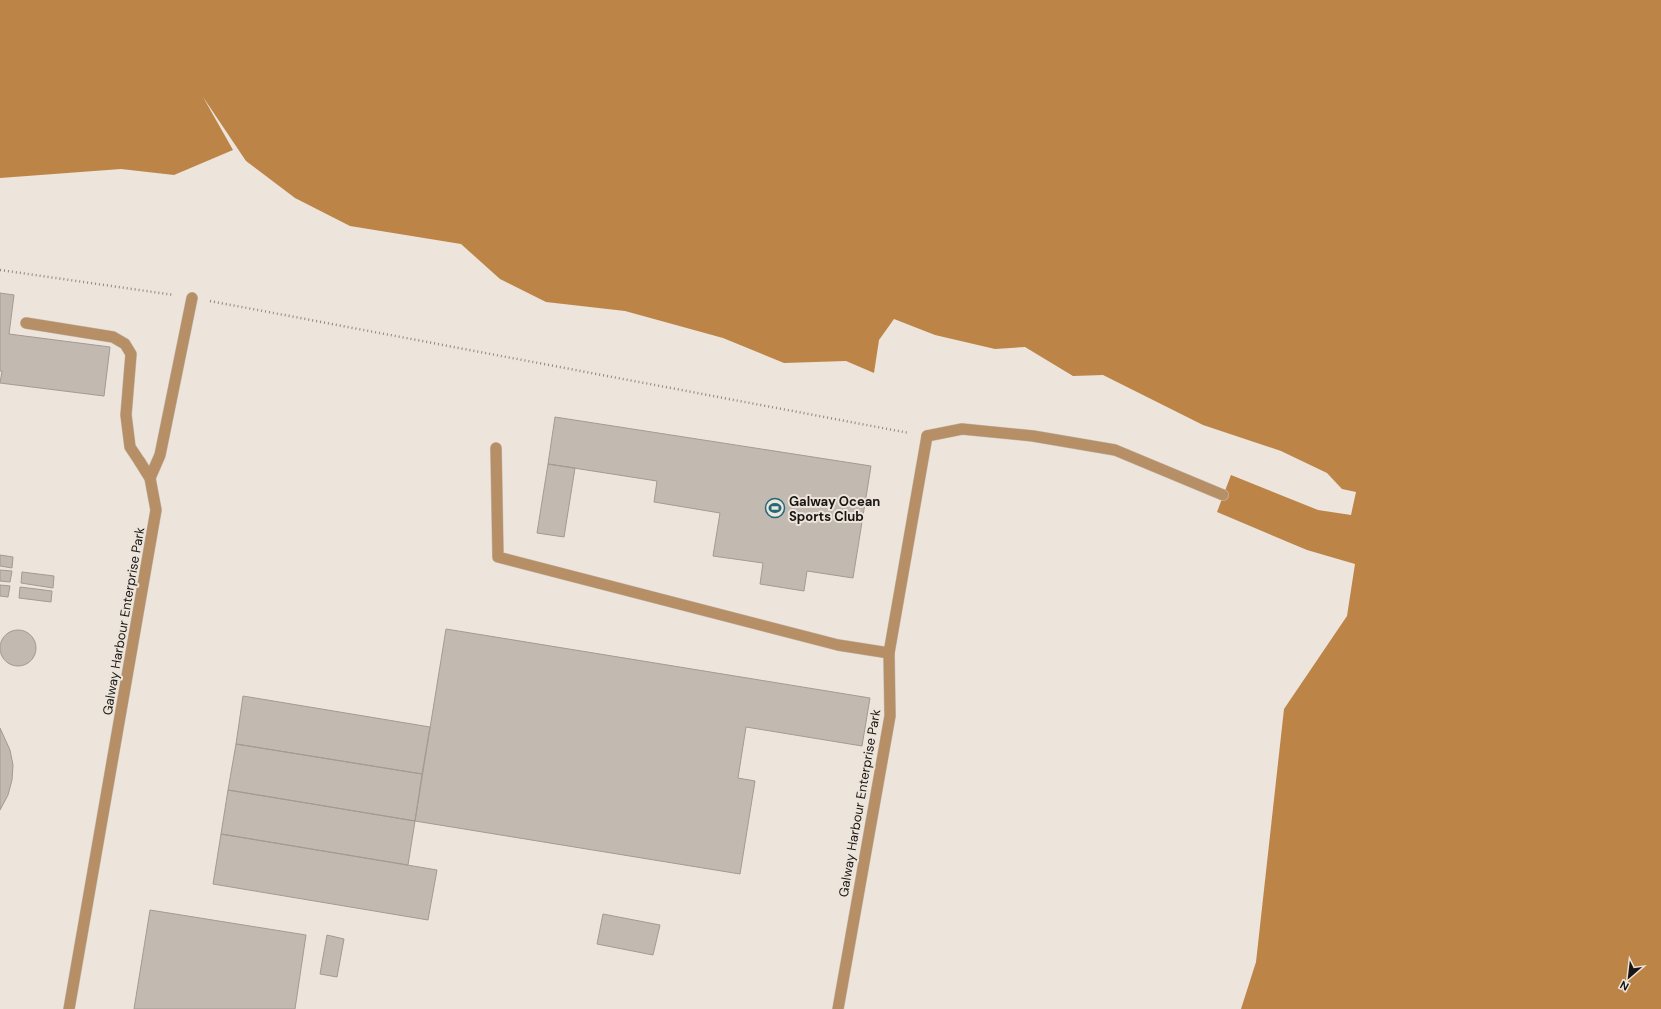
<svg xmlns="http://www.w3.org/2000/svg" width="1661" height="1009" viewBox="0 0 1661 1009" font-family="'DM Sans',sans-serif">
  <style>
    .water { fill: #bc8447 }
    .building { fill: #c2b9b1; stroke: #a39b93 }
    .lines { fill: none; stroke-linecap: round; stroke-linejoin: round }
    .service-casing { stroke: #c7bfb7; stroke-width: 12 }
    .minor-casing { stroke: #c7bfb7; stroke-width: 12 }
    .path { stroke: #8e8882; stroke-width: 2.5; stroke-dasharray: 1 3; stroke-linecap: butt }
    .service { stroke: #b78f66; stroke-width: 11 }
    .minor { stroke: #b78f66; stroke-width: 11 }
    .labels { text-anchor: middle; stroke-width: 4; stroke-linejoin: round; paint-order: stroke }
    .poi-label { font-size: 13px; font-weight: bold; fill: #181512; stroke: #ede4db; text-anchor: start }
    .street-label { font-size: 13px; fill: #181512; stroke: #ede4db }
  </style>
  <rect width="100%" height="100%" fill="#ede4db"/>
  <path class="water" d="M0,0H1661V1009H1241L1256,962L1284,709L1347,616L1355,564L1307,550L1217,512L1231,475L1318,510L1351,515L1356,492L1342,489L1327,473L1281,451L1203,425L1103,375L1073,376L1025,347L995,349L935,335L894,319L879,340L874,373L846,361L784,363L723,338L625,311L546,302L500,279L461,244L350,226L295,198L246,161L203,97L233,150L174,175L121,169L0,178Z"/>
  <path class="building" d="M0,293L14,295L9,334L110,347L104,396L0,383L2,371H0Z
    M555,417L871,466L853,578L807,571L804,591L760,584L763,563L713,556L720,513L654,502L657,481L548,464Z
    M548,464L575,468L564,537L537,533Z
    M0,555L13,557L12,568L0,566Z
    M0,570L12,571L10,582L0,581Z
    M22,572L54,576L53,588L21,583Z
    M0,585L10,586L8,597L0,596Z
    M20,587L52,591L51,602L19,598Z
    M446,629L870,698L862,746L746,727L738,778L755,781L740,874L415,821Z
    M0 648a18 18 0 1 1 36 0a18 18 0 1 1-36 0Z
    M243,696L430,727L422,774L236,744Z
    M0,728L10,750L13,765L12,780L8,795L0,810Z
    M236,744L422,774L415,821L228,790Z
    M228,790L415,821L408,865L221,834Z
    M221,834L437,870L428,920L213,884Z
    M150,910L306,935L295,1009H134Z
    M603,914L660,925L653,955L597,944Z
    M327,935L344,939L337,977L320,974Z"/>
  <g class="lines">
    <defs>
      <path id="service" d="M26,323L113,337L125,344L131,354L126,415L130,447L140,462
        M927,436L962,429L1033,436L1115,450L1223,495
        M496,448L498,557L838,645L889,653
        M150,478L160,455L192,298"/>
      <path id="minor" d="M69,1009L156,510L150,478L140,462
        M838,1009L890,716L889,653L927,436"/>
    </defs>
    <use href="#service" class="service-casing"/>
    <use href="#minor" class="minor-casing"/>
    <path class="path" d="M0,270L174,295
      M210,301L909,433"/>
    <use href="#service" class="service"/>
    <use href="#minor" class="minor"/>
  </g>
  <defs>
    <symbol id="stadium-ring" viewBox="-11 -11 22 22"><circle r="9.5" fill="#ede4db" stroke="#236878" stroke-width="1.5"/><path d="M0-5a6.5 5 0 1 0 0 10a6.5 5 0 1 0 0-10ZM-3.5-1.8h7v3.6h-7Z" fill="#236878"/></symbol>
  </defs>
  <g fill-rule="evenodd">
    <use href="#stadium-ring" x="764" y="497" width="22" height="22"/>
  </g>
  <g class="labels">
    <g class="poi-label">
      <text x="789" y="506">Galway Ocean<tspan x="789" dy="15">Sports Club</tspan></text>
    </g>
    <g class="street-label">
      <text transform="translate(123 621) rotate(-80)" y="5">Galway Harbour Enterprise Park</text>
      <text transform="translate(859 803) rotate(-80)" y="5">Galway Harbour Enterprise Park</text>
    </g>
  </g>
  <g transform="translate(1629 977) rotate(208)" stroke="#ede4db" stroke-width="3" paint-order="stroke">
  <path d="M0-3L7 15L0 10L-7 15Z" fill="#181512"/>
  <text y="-6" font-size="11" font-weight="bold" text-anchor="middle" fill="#181512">N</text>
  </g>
</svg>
